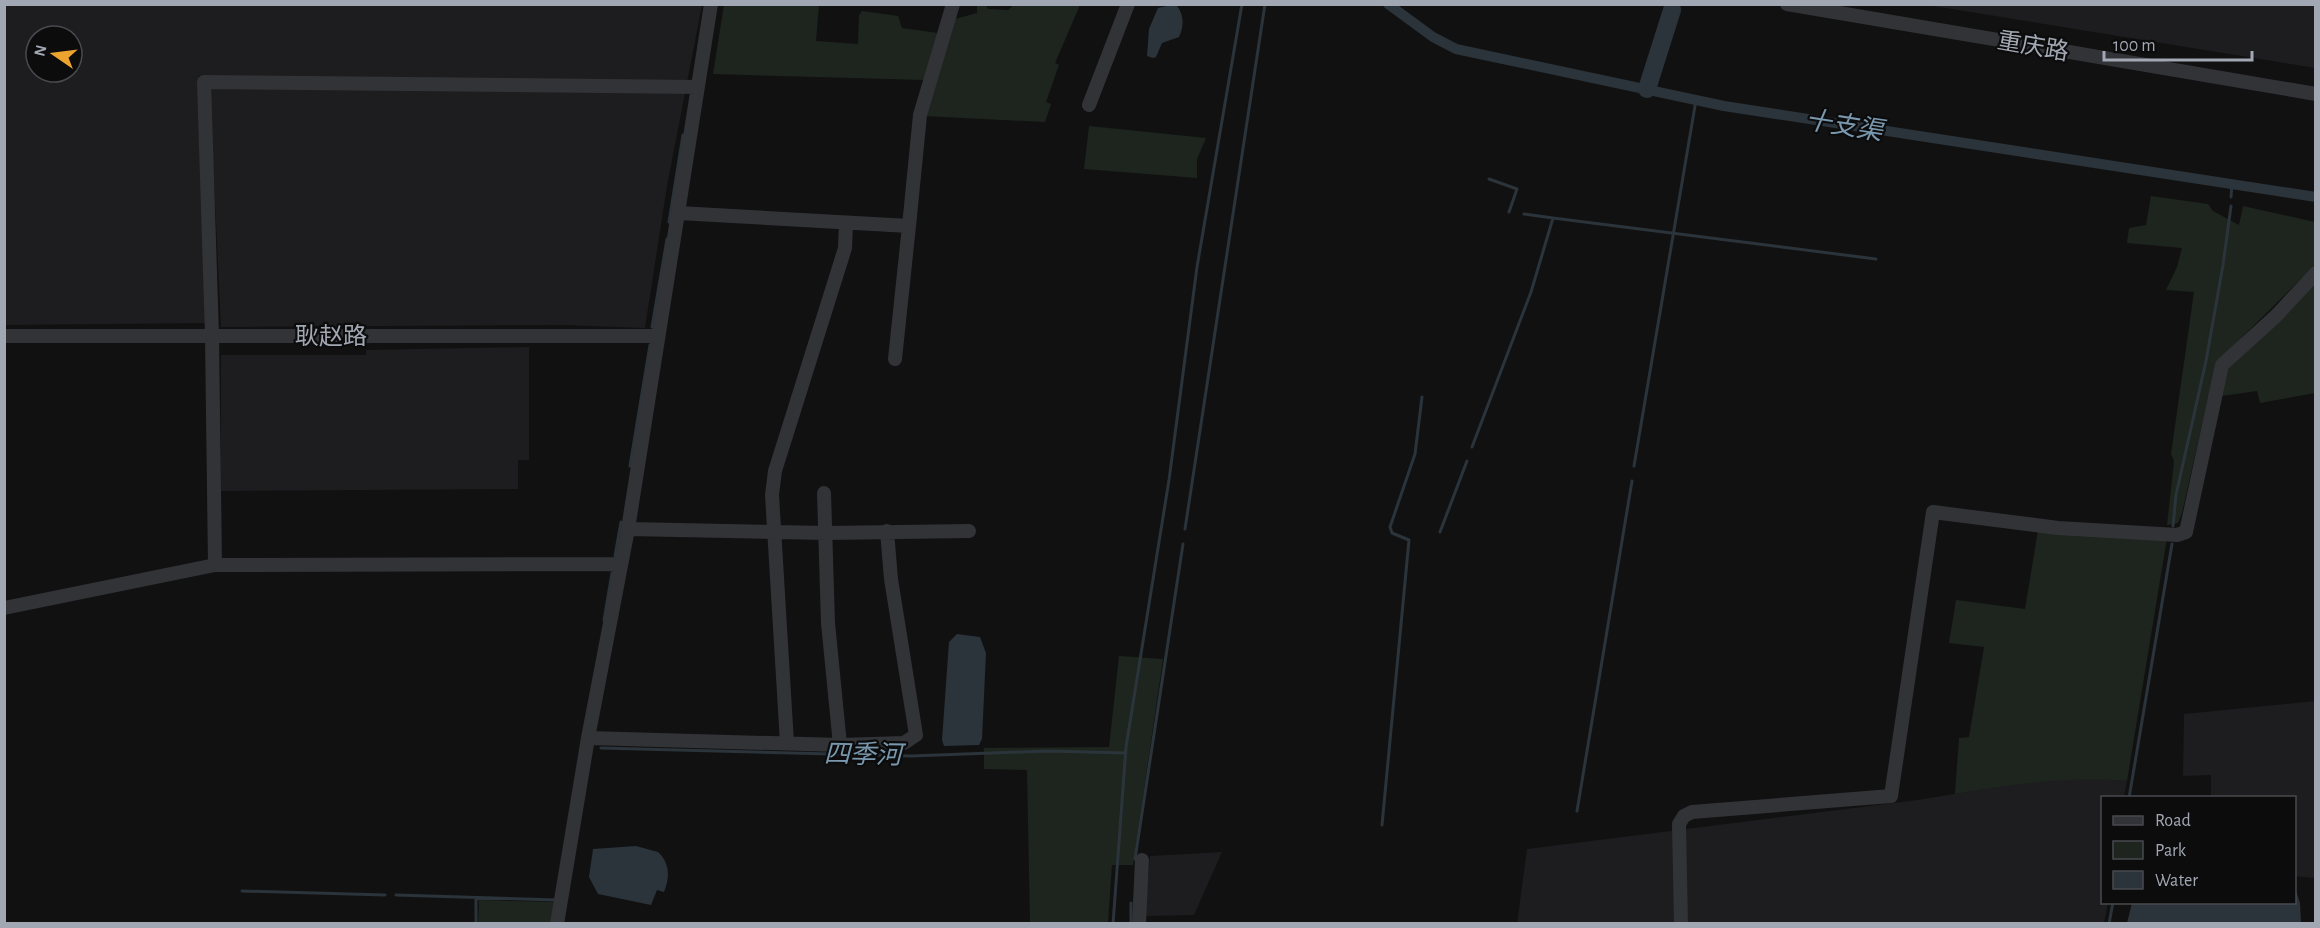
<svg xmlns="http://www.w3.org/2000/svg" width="2320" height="928" viewBox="0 0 2320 928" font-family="'Alegreya Sans','Noto Sans SC',sans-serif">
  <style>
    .built { fill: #1d1d1f; fill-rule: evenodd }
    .green { fill: #1d251e }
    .water { fill: #2b343a }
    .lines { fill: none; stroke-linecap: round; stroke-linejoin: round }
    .stream { stroke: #2b343a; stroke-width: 3 }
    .canal { stroke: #2b343a; stroke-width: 10 }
    .river { stroke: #2b343a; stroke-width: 18 }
    .minor { stroke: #323337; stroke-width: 14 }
    .labels { text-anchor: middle; stroke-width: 4.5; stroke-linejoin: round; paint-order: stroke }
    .street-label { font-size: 24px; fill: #a2a8b3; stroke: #0c0c0d }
    .water-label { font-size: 26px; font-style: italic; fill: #7a98ad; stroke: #0c0c0d }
  </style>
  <rect width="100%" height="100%" fill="#111112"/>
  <path class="built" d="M4,5H702L667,186L645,328L565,325L221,327L209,75L199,76L205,323L5,325ZM36,36H72V72H36Z
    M1927,5H2315V68Z
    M529,347V460H518V489L221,491V355H366V350Z
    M2315,701L2316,923L2315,924L2314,878L2295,876L2294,798L2211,797V775L2183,776L2184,714Z
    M2093,778L2127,781L2124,797L2102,798V902L2108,903L2104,923L1517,924L1527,849L1918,800L2039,780Z
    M1222,852L1194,915L1145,916L1150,856Z"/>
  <path class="green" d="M724,5H819L816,41L858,44L859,15L862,11L898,16L902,28L938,33L925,80L713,74Z
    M977,5H986L988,9L1008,10L1014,5H1080L1055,63L1059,65L1046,102L1051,104L1045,122L924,116L955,19L977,13Z
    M1089,126L1206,138L1197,159V178L1084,169Z
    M2151,196L2208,204L2213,211L2239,225L2243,206L2315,222V265L2231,348L2315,276V393L2260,403L2257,391L2208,398L2182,513L2178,523L2167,525L2174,461L2171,454L2194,292L2166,290L2177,267L2182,248L2127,243L2129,228L2146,225Z
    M2038,530L2167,538L2127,781C2066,776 2014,784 1955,794L1959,738L1969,737L1984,647L1949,643L1956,600L2025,609Z
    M1119,656L1163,659L1133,865H1112L1108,923H1030L1027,770L984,769V748L1109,747Z
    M479,900L554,902L551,923L478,924Z"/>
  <path class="water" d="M1172,5L1177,6C1184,14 1184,27 1179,37L1162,43L1156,57L1153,58L1147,56L1149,29L1158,8Z
    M957,634L980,637L986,653L982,739L979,745L944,746L942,740L949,642Z
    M636,846L658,852C670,863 670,877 664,892L657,890L651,905L598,894L589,877L593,849Z
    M2295,888L2300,903L2301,923H2127L2132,903L2294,902Z"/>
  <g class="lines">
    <path class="stream" d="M1489,179L1517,189L1509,212
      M2231,197L2232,184
      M1553,218L1876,259
      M669,222L683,135
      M652,327L667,239
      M1472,447L1531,292L1553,218L1524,214
      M630,466L650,345
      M1634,466L1696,100
      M2173,526L2176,495L2206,361L2223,265L2231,206
      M1185,529L1265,4
      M1440,532L1467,461
      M615,556L621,522
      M604,620L612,573
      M601,748L911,756L1047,751L1126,753
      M2129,798L2172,544
      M1577,811L1632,481
      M1382,825L1409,540L1392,533L1390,527L1415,454L1422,397
      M1135,859L1183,544
      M242,891L385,895
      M396,895L556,900
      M476,924V898
      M1113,924L1126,747L1169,480L1197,267L1242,4
      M1131,924V903
      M2109,924L2113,902"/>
    <path class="canal" d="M1388,4L1433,37L1456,49L1724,106L2316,197"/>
    <path class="river" d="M1647,89L1672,10"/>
    <path class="minor" d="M1787,4L2316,94
      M1089,105L1128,4
      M679,213L909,226L920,115L953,4
      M4,336H657
      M895,359L909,226
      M824,493L828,623L840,745
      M628,529L827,533L969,531
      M215,565L212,336L204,82L698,87
      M4,608L215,565L621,564
      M588,738L840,745L904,743L916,735L891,579L887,531
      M787,743L772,495L775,471L841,261L845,248L846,223
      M557,924L588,738L628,529L711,4
      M1139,924L1142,860
      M1681,924L1679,824L1684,816L1692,812L1891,796L1933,512L2058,528L2177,535L2186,532L2222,365L2276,316L2316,273"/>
  </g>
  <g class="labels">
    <g class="street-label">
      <text transform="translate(2033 46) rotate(10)" y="8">重庆路</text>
      <text x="331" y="344">耿赵路</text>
    </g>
    <g class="water-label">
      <text transform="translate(1844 125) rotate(9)" y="9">十支渠</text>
      <text transform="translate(863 754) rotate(1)" y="9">四季河</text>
    </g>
  </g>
  <rect width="2320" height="928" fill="none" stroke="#a2a8b3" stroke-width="12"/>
  <rect x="2101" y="796" width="195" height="108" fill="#0c0c0d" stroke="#484a4f" stroke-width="1.5"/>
  <rect x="2113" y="816" width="30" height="9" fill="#323337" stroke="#484a4f" stroke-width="1.5"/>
  <text x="2155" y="826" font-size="18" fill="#a2a8b3">Road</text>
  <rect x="2113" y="841" width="30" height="18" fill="#1d251e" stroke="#484a4f" stroke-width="1.5"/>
  <text x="2155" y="856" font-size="18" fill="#a2a8b3">Park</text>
  <rect x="2113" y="871" width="30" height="18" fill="#2b343a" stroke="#484a4f" stroke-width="1.5"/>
  <text x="2155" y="886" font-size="18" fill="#a2a8b3">Water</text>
  <g transform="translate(54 54) rotate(284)"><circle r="28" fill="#0c0c0d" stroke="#484a4f" stroke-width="1.5"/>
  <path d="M0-4.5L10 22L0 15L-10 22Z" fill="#eca42f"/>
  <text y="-9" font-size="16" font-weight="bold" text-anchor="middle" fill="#a2a8b3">N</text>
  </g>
  <path d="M2104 51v9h148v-9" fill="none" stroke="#a2a8b3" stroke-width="3"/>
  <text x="2113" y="51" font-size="18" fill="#a2a8b3" stroke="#0c0c0d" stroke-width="4.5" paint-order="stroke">100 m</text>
</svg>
